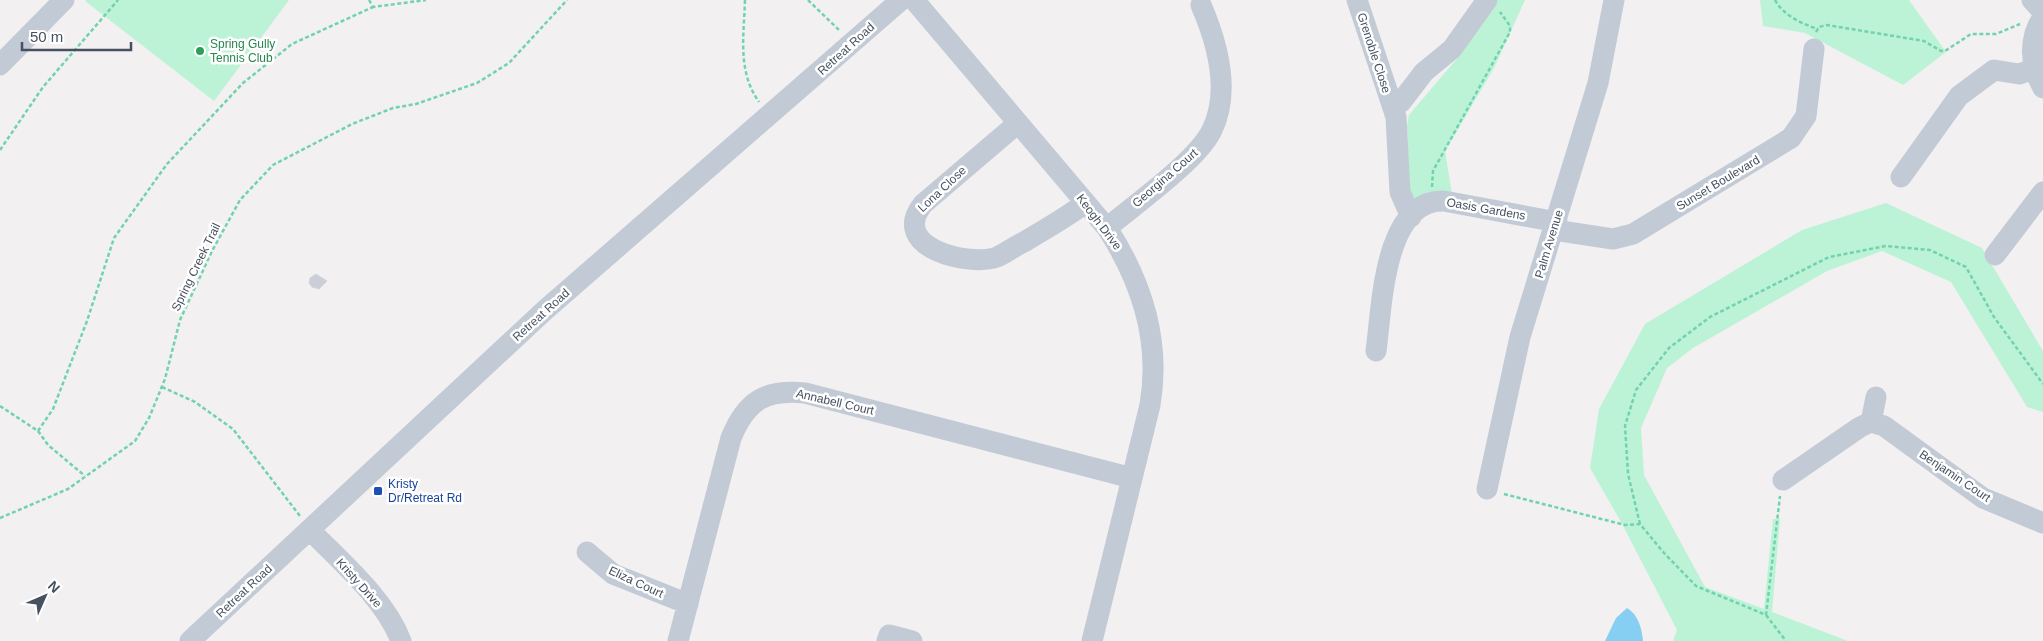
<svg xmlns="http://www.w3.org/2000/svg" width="2043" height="641" viewBox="0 0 2043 641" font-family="Arial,sans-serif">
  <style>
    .green { fill: #bcf3d7 }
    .water { fill: #86cff3 }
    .building { fill: #cbced6; stroke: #d3d5dc }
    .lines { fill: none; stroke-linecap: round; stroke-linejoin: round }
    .path { stroke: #71d3ae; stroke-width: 2.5; stroke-dasharray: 4 2.5; stroke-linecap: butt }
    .minor { stroke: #c2cad6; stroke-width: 21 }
    .leisure-dot { fill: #2e9e5b; stroke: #fff; stroke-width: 2 }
    .transit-dot { fill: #1a4fb4; stroke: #fff; stroke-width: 2 }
    .labels { text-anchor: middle; stroke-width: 5; stroke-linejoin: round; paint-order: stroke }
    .leisure-label { font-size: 12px; fill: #27864d; stroke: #fff; text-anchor: start }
    .street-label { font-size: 12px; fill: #46505f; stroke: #fff }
    .transit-label { font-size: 12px; fill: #164399; stroke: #fff; text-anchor: start }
  </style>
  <rect width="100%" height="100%" fill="#f2f0f0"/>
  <path class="green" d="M86,0H289L214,101L85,1Z
    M1495,0H1525L1494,68L1445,151L1452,194L1416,199L1410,195L1407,126L1409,115L1460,55Z
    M1760,0H1909L1946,52L1903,85L1805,33L1763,26Z
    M1886,203L1982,248L2043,351V412L2027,407L1951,282L1882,251L1827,271L1693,348L1667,368L1641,428L1644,475L1705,587L1764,609L1773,519H1780L1772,612L1848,641H1673L1677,630L1621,522L1590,468L1599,409L1645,324L1802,230Z"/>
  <path class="water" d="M1627,608C1638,614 1642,629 1643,641H1605L1616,618Z"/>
  <path class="building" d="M316,274L327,281L319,289L312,287L309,283L310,278Z"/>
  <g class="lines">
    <path class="path" d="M369,0L373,7L426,0
      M745,0C744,35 737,71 759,102
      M808,0L839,30
      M1775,0C1783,15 1802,24 1818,29
      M1816,32L1819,27L1827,25L1924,41L1941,51H1945L1971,34H1996L2020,24
      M0,150L43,87L118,0
      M1432,187L1433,171L1510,32V26L1500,12
      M162,387L195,402L233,429L300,516
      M0,406L38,431L48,445L85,476
      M38,431L53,409L87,321L114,238L167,164L243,83L292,44L373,7
      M1504,494L1625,525L1640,524L1664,553L1696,586L1766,615L1780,496
      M0,518L68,489L135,441L149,418L165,379L180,320L212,251L240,200L273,165L352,124L393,108L416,104L477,83L509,63L567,0
      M1640,524L1628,474L1625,426L1636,390L1669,348L1710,317L1829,257L1886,246L1930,250L1966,267L1994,317L2043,384
      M1766,615L1786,641"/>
    <path class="minor" d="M914,0L1107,228C1142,282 1161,341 1150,405L1092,641
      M1357,0L1396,117L1400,192L1411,217
      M2032,0L2043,12
      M2043,17C2028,39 2030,65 2043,88
      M0,65L64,0
      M1393,106L1401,102L1424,72L1452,49L1487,0
      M1018,123L923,204C888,248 970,267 997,257C1006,253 1015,246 1024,242C1045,229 1066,218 1085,203
      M1901,177L1959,96L1994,70L2019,74L2034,69
      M1107,228C1134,205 1198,160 1212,130C1231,91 1217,42 1201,5
      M1554,230L1613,239L1633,234L1791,138L1806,116L1814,49
      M1995,255L2043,192
      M1376,351C1382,309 1383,199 1444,201L1557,222
      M1871,422L1876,397
      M1783,480L1860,427L1871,422L1884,426L1983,498L2043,523
      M1487,489L1520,337L1598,83L1614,0
      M310,530C341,562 385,599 401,641
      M587,552L613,574L688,604
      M190,641L544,311L901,0
      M678,641L731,438C746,401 765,389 805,393L1132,478
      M887,641L889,635L912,641"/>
  </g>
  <circle class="leisure-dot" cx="200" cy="51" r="5"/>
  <rect class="transit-dot" x="373" y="486" width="10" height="10" rx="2.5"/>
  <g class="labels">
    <g class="leisure-label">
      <text x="210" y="48">Spring Gully<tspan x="210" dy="14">Tennis Club</tspan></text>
    </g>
    <g class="street-label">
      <text transform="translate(846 49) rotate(-42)" y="4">Retreat Road</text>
      <text transform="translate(1374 53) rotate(72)" y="4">Grenoble Close</text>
      <text transform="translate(1165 178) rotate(-41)" y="4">Georgina Court</text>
      <text transform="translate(1718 183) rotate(-31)" y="4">Sunset Boulevard</text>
      <text transform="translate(942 189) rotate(-43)" y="4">Lona Close</text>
      <text transform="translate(1486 209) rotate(10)" y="4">Oasis Gardens</text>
      <text transform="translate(1099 222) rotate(53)" y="4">Keogh Drive</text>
      <text transform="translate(1549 244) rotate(-73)" y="4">Palm Avenue</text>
      <text transform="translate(196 267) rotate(-64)" y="4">Spring Creek Trail</text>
      <text transform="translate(541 315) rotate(-42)" y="4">Retreat Road</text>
      <text transform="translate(835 402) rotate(13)" y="4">Annabell Court</text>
      <text transform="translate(1955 476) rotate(34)" y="4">Benjamin Court</text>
      <text transform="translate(636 582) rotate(25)" y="4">Eliza Court</text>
      <text transform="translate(359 583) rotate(48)" y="4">Kristy Drive</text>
      <text transform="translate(244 591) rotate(-43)" y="4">Retreat Road</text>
    </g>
    <g class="transit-label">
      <text x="388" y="488">Kristy<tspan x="388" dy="14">Dr/Retreat Rd</tspan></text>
    </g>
  </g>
  <g transform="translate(45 596) rotate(45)" stroke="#ffffff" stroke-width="4" paint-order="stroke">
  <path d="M0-4L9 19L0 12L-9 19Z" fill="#46505f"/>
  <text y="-8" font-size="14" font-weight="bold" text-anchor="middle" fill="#46505f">N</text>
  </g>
  <path d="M22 42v8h109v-8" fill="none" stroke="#46505f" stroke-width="2.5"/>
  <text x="30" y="42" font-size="15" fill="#46505f" stroke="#ffffff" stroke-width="4" paint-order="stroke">50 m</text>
</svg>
